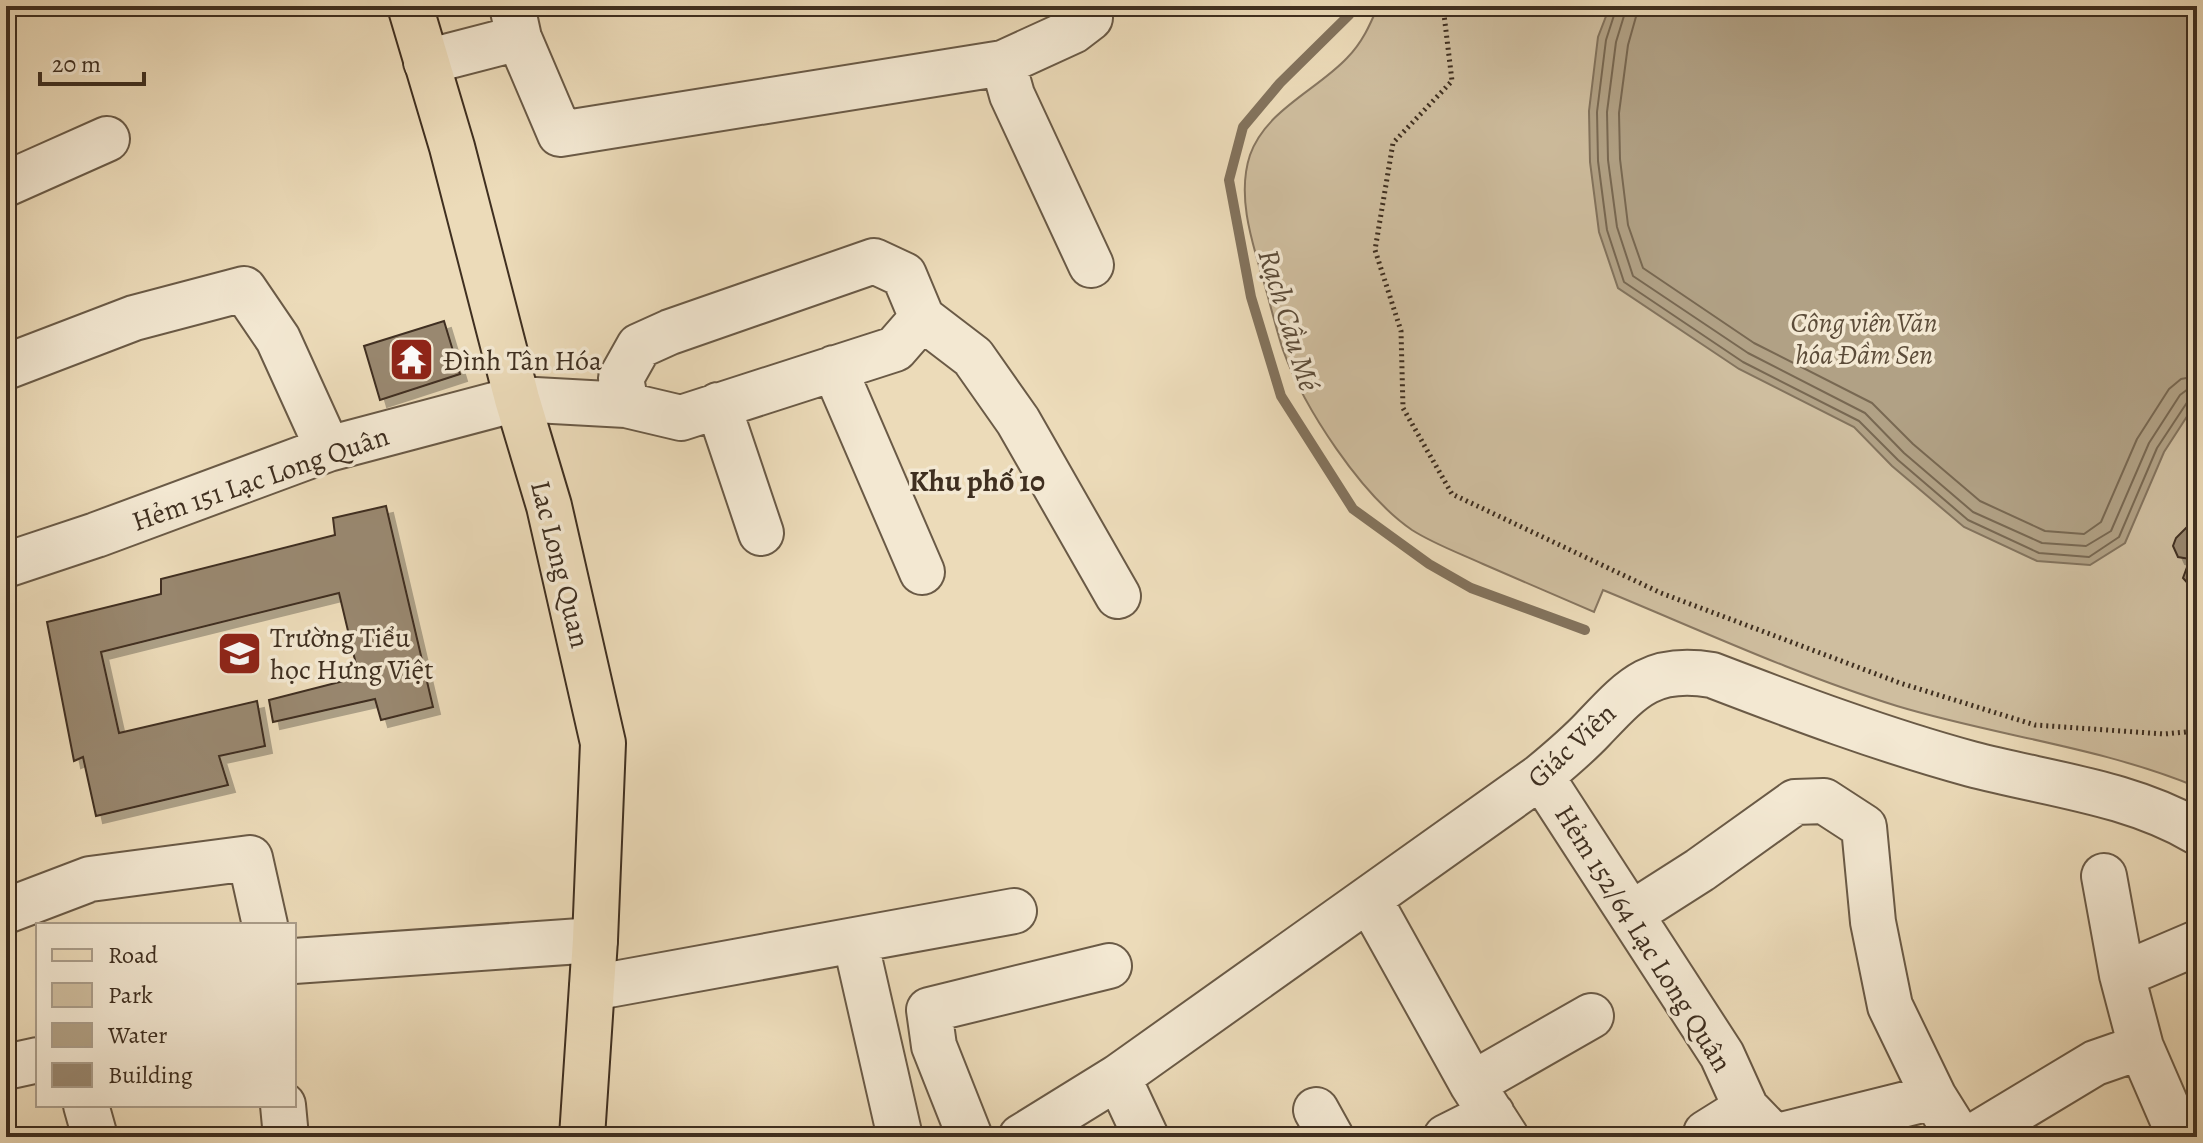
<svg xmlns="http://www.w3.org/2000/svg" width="2203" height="1143" viewBox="0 0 2203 1143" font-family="Alegreya,serif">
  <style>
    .green { fill: #cfbe9f; stroke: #877660; stroke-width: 2 }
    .water { fill: #b1a185; stroke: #83735d; stroke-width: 2 }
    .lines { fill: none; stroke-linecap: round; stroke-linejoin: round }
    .shore { stroke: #786852; stroke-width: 2 }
    .stream { stroke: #83735d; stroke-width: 10 }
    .building { fill: #998870; stroke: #3f2f20; stroke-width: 2; filter: url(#shadow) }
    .minor-casing { stroke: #6a5a46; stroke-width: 48 }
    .major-casing { stroke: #3f2f20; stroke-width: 48 }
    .path { stroke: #3f2f20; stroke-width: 5; stroke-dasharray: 2 4; stroke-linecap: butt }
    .minor { stroke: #f3e8d2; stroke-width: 44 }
    .major { stroke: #ecdbb9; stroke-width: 44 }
    .labels { text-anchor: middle; stroke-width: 7; stroke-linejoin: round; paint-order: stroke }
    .park-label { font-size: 28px; font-style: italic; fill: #5c4c39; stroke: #f3e8d2 }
    .poi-label { font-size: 28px; fill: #3f2f20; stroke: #f3e8d2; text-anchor: start }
    .street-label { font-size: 28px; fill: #3f2f20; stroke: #f3e8d2 }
    .water-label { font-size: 30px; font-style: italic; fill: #5c4c39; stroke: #f3e8d2 }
    .neighbourhood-label { font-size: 30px; font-weight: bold; fill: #3f2f20; stroke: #f3e8d2 }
  </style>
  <defs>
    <filter id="shadow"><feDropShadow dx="7" dy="7" stdDeviation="0" flood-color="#0004"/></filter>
  </defs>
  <rect width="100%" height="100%" fill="#ecdbb9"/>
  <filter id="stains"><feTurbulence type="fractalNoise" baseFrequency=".0025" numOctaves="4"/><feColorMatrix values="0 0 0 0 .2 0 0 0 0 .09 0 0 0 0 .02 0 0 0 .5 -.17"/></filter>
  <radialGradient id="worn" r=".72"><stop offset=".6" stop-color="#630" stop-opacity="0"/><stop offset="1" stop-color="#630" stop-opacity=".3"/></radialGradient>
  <path class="green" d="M1378,6H2197V787C2101,747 1996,736 1897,706C1797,675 1700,630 1603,590L1594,612C1557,596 1520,580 1483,564C1459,553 1434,544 1412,530C1361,495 1304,408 1283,350C1276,329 1271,307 1265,286C1253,245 1236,197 1250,155C1266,110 1317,90 1347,58C1362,43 1370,25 1378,6Z"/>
  <path class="water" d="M1610,6H2197V401L2164,452L2125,543L2090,565L2037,561L1964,527L1892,466L1854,427L1739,369L1618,288L1599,232L1590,162L1589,111L1598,37Z"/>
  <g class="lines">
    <path class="shore" d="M1617,6L1606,40L1597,112L1598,161L1607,230L1624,282L1743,362L1859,421L1898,460L1968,520L2039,553L2089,557L2119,537L2157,448L2188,401L2197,398
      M1627,6L1616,42L1607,112L1608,160L1617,227L1633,276L1748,353L1865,413L1904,453L1973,512L2042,543L2086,546L2111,531L2149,443L2180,395L2188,389L2197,388
      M1639,6L1628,45L1619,113L1620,159L1628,225L1643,268L1754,343L1872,403L1913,444L1980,501L2045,531L2084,534L2101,522L2137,439L2169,389L2181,379L2197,376"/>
    <path class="stream" d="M1354,6L1349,15L1280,83L1243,127L1229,180L1251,297L1281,396L1353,509L1429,564L1471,588L1585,630"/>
  </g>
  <path class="building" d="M444,321L460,374L380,400L364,346Z
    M2197,473V500L2193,498L2190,492L2191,481Z
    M2197,503V589L2192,588L2183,578L2190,559L2178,557L2173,546L2176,538L2194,520L2193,513Z
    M386,506L433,707L381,720L375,699L273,722L269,700L359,677L339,593L101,652L119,733L257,701L265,746L219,756L228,785L96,816L83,757L74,761L47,622L161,594V579L335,535L333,518Z"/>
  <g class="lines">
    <defs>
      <path id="minor" d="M519,38L560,134L1003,63L1073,31L1090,18L1088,6
        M426,62L519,38L512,6
        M1003,63L1012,95L1091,265
        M6,184L107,139
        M922,318L973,357L1018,421L1118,596
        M6,367L134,318L244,289L278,339L328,449
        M834,368L922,572
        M718,405L761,533
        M6,565L96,535L328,449L517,399L626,405L681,418L895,349L922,318L904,275L874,261L670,332L639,346L621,378L626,405
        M1541,776L1722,1055L1746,1108L1774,1137L1934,1097
        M2104,876L2122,975L2141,1047L2180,1137
        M1369,899L1472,1084L1506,1137
        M6,911L90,879L250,858L265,925
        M1631,914L1700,870L1795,802L1824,801L1864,827L1873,922L1890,1006L1934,1097L1959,1137
        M855,940L900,1137
        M294,961L595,940
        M2122,975L2197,943
        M592,988L1014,911
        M6,1067L38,1060
        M1118,1077L1146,1137
        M1472,1084L1591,1016
        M86,1105L95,1137
        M283,1105L286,1137
        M1316,1110L1331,1137
        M970,1137L934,1046L929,1010L1109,966
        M1021,1137L1118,1077L1541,776C1559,761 1577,746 1593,729C1632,688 1651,665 1712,675C1798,708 1883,740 1971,764C2047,784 2129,792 2197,832
        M1446,1137L1492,1114
        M1708,1137L1706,1133L1746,1108
        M1972,1137L2095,1063L2141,1047"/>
      <path id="major" d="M410,6L452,147L517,399L549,506L603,743L595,940L582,1137"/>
    </defs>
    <use href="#minor" class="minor-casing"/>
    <use href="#major" class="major-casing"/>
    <path class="path" d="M1443,6L1452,81L1393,143L1375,250L1401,331L1403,408L1452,494L1661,593L1900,683L2035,725L2164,734L2197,731"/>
    <use href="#minor" class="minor"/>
    <use href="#major" class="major"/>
  </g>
  <defs>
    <symbol id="temple-square" viewBox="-11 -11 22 22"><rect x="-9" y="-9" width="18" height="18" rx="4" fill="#8f2418" stroke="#f3e8d2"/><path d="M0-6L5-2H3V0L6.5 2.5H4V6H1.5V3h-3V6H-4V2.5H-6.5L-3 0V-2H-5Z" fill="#fff"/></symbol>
    <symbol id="school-square" viewBox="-11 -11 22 22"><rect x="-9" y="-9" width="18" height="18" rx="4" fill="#8f2418" stroke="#f3e8d2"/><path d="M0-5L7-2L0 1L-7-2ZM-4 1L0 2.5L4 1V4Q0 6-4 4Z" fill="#fff"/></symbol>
  </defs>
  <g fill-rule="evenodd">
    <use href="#temple-square" x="386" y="334" width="51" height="51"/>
    <use href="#school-square" x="214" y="628" width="51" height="51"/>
  </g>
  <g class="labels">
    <g class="park-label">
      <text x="1864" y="332">Công viên Văn<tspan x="1864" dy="32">hóa Đầm Sen</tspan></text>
    </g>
    <g class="poi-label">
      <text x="443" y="370">Đình Tân Hóa</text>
      <text x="270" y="647">Trường Tiểu<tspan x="270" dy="32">học Hưng Việt</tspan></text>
    </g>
    <g class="street-label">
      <text transform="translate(260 478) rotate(-19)" y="10">Hẻm 151 Lạc Long Quân</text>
      <text transform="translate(561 564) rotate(76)" y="10">Lac Long Quan</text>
      <text transform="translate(1571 745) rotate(-43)" y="10">Giác Viên</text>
      <text transform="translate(1644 938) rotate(58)" y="10">Hẻm 152/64 Lạc Long Quân</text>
    </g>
    <g class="water-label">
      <text transform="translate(1289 320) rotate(73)" y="10">Rạch Cầu Mé</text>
    </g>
    <g class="neighbourhood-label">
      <text x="977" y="491">Khu phố 10</text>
    </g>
  </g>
  <rect width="2203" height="1143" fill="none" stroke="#ecdbb9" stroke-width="32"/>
  <rect x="8" y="8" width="2187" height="1127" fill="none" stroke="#3f2f20" stroke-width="4"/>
  <rect x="16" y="16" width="2171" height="1111" fill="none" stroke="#3f2f20" stroke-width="2"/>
  <rect x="36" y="923" width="260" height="184" fill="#f3e8d2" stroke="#ab9e8b" stroke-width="2"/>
  <rect x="52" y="949" width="40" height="12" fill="#ecdbb9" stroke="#ab9e8b" stroke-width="2"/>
  <text x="108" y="963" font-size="24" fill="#3f2f20">Road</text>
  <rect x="52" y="983" width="40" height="24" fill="#cfbe9f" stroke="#ab9e8b" stroke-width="2"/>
  <text x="108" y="1003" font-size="24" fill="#3f2f20">Park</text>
  <rect x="52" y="1023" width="40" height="24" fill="#b1a185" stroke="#ab9e8b" stroke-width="2"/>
  <text x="108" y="1043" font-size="24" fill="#3f2f20">Water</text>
  <rect x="52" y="1063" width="40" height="24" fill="#998870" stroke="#ab9e8b" stroke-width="2"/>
  <text x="108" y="1083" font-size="24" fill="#3f2f20">Building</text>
  <path d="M40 72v12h104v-12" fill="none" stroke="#3f2f20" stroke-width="4"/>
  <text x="52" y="72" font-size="24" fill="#3f2f20" stroke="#f3e8d2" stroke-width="6" paint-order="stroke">20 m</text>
  <rect width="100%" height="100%" filter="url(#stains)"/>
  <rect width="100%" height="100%" fill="url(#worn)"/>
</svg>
